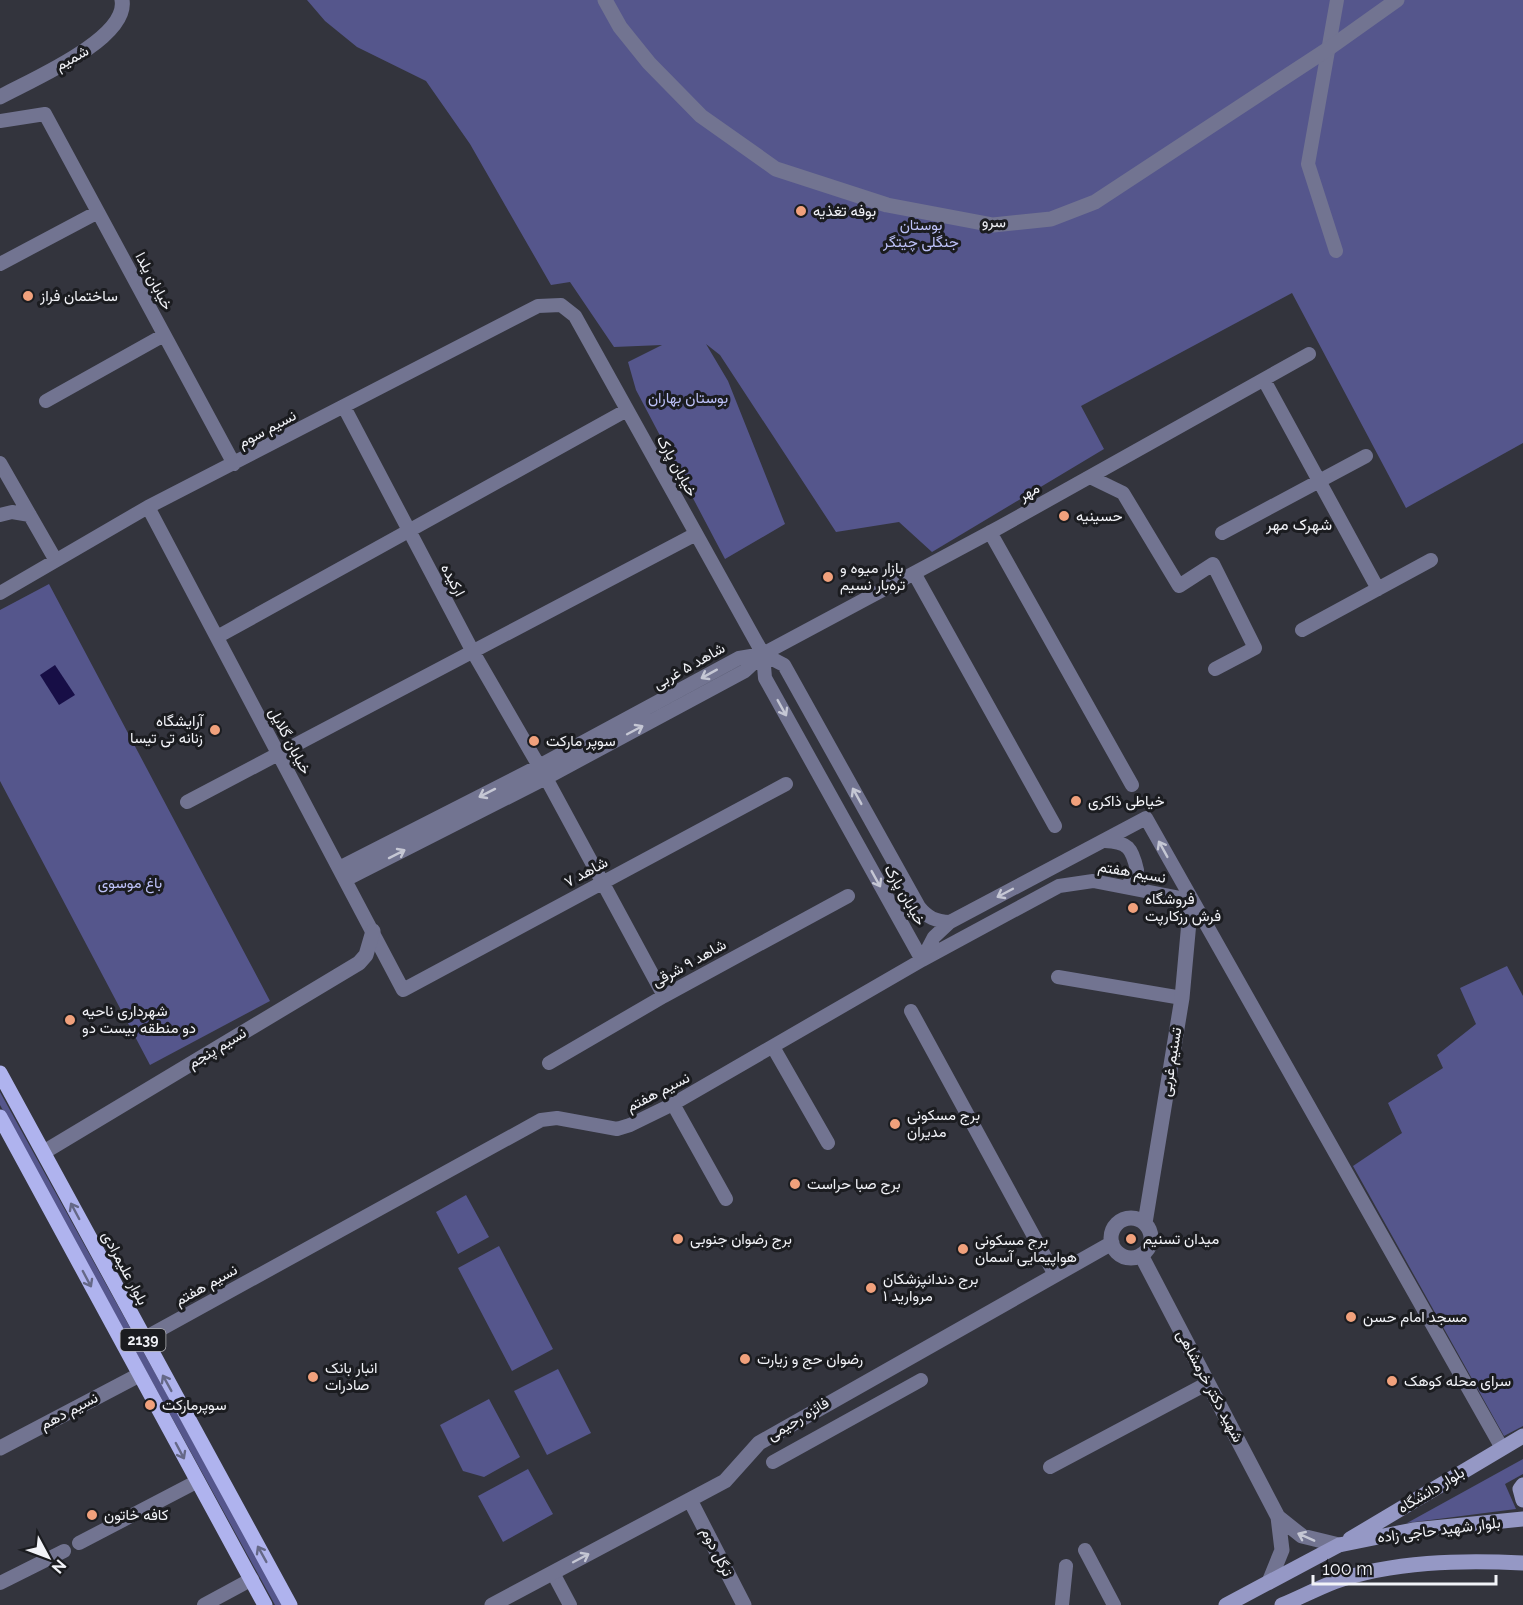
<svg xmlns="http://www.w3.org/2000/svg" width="1523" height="1605" viewBox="0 0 1523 1605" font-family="Raleway,Vazirmatn,sans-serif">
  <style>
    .green { fill: #55568c }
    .water { fill: #170e46 }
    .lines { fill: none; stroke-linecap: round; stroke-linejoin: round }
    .minor { stroke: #727491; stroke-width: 14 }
    .tertiary { stroke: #727491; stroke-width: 15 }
    .secondary { stroke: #9598c5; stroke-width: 15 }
    .primary { stroke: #afb3ee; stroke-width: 15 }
    .oneway { stroke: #c5c7d4 }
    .oneway2 { stroke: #656887 }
    .poi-dot { fill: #f1a17c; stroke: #1b1c20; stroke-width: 2 }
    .labels { text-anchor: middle; stroke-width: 6; stroke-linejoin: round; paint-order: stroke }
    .shield { fill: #1b1c20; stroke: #b2b2b7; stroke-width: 1.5 }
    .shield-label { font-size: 14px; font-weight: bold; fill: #f2f3f8 }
    .street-label { font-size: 15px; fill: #f2f3f8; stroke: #1b1c20 }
    .poi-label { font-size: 15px; fill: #f2f3f8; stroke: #1b1c20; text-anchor: start }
    .park-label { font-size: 15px; fill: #bdc1f8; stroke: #1b1c20 }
    .neighbourhood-label { font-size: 16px; fill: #f2f3f8; stroke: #1b1c20 }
  </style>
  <rect width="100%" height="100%" fill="#33343d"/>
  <path class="green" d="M307,0H1523V443L1406,508L1292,293L1081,406L1104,449L932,552L899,522L836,532L720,355L706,344L728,381L785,524L725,559L636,390L628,362L662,345L614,347L570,282L551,285L470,144L426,81L357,47L325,21Z
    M49,584L270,1001L150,1065L0,781V610Z
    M1507,966L1523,996V1426L1504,1436L1353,1166L1402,1133L1388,1103L1443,1068L1437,1055L1476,1024L1460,988Z
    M0,1092L283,1605H275L0,1105Z
    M466,1195L489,1237L458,1254L436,1212Z
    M499,1246L553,1349L512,1371L458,1268Z
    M558,1369L591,1433L547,1455L514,1391Z
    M489,1399L520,1457L484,1477L463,1471L440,1425Z
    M1523,1459V1474L1505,1484L1516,1509L1407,1523Z
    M528,1469L553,1514L503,1542L478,1496Z"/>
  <path class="water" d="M55,665L75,695L59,705L40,675Z"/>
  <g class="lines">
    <path class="minor" d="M0,121L45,114L98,212
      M1336,251L1308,164L1337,0
      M0,264L98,212L234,464
      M1264,380L1378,589
      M46,401L164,335
      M344,407L473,652L539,766
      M0,463L55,559
      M1090,477L1123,493L1179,586L1213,564L1255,648L1215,669
      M148,507L403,990L786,784
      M0,515L12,512L30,515
      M990,532L1132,785
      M1222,533L1366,456
      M914,573L1055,826
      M0,593L148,507L538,306L561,305L575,316L763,654L765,678L922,960
      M1302,630L1431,560
      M217,637L627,410
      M763,654L784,665L919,907C928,918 935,921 950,922
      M546,778L664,996
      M187,802L696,534
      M1105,841C1128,842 1132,848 1137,870L1127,887
      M339,868L539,766L739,658L763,654
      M345,880L546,778L745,671L763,654L1000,527L1309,354
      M922,960L934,937L950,922L1146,818L1502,1448
      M1058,977L1182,998
      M911,1011L1055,1275
      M773,1047L828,1143
      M549,1063L664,996L848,896
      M673,1104L726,1199
      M143,1339L541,1120L557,1118L617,1129L630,1125L673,1104L922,960L1059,886L1093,881L1191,900
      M773,1462L921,1380
      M1050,1467L1208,1383
      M79,1543L196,1482
      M1085,1550L1114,1605
      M553,1573L570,1605
      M0,1583L64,1551
      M204,1605L252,1579
      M1062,1605L1066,1566"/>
    <path class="tertiary" d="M605,0L620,27L649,63L701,116L776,169L887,205L993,225L1051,219L1095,202L1328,49L1397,0
      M0,97C29,81 129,39 122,0
      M44,1152L359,963L366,955L373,931
      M1111 1238a20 20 0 1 1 40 0a20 20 0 1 1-40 0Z
      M1145,1223L1182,998L1191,900
      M1141,1255L1278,1517L1282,1550L1269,1582
      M0,1448L139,1375
      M690,1500L744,1605
      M1278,1517L1302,1536L1339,1545
      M492,1605L725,1481L759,1443L1112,1243"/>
    <path class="secondary" d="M1523,1485L1520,1489L1523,1500
      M1350,1539L1523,1436
      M1226,1605L1339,1545L1413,1530L1523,1519
      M1282,1605C1299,1598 1316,1589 1334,1582C1392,1561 1462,1560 1523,1563"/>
    <path class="primary" d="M0,1073L290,1605
      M0,1117L265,1605"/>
  </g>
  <defs><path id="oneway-shaft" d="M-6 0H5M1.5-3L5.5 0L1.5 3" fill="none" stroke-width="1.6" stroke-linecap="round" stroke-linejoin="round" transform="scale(1.5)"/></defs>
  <g class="oneway">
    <use href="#oneway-shaft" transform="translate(709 674) rotate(151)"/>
    <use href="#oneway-shaft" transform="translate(782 708) rotate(61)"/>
    <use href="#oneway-shaft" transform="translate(635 730) rotate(-28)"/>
    <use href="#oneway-shaft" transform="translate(487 793) rotate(153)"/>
    <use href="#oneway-shaft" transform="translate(857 796) rotate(-119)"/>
    <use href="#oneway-shaft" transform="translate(1163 849) rotate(-119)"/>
    <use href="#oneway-shaft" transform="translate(397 854) rotate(-27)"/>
    <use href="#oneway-shaft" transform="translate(876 879) rotate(61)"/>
    <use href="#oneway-shaft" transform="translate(1005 893) rotate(152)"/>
    <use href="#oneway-shaft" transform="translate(1306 1537) rotate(-156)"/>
    <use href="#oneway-shaft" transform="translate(581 1558) rotate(-28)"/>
  </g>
  <g class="oneway2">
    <use href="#oneway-shaft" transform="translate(75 1211) rotate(-118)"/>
    <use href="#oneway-shaft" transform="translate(87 1279) rotate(62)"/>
    <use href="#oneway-shaft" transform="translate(167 1383) rotate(-119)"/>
    <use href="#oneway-shaft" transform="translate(180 1451) rotate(62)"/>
    <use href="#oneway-shaft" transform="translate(262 1554) rotate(-119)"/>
  </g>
  <g class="poi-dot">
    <circle cx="801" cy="211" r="6"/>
    <circle cx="28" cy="296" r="6"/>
    <circle cx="1064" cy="516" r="6"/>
    <circle cx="828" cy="577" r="6"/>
    <circle cx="215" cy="730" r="6"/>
    <circle cx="534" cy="741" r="6"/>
    <circle cx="1076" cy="801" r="6"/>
    <circle cx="1133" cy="908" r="6"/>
    <circle cx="70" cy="1020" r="6"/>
    <circle cx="895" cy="1124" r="6"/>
    <circle cx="795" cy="1184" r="6"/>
    <circle cx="678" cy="1239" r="6"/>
    <circle cx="1131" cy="1239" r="6"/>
    <circle cx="963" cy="1249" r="6"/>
    <circle cx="871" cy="1288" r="6"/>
    <circle cx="1351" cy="1317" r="6"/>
    <circle cx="745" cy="1359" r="6"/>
    <circle cx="313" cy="1377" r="6"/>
    <circle cx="1392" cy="1381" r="6"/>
    <circle cx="150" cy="1405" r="6"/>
    <circle cx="92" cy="1515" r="6"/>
  </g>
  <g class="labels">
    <rect class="shield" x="120.5" y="1329" width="45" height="22" rx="4.5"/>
    <g class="shield-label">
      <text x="143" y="1345">2139</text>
    </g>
    <g class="street-label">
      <text transform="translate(72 58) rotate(-29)" y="5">شمیم</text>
      <text transform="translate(994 222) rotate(2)" y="5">سرو</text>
      <text transform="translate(154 281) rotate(62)" y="5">خیابان یلدا</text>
      <text transform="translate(267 429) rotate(-28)" y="5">نسیم سوم</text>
      <text transform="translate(677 466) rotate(61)" y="5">خیابان پارک</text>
      <text transform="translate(1029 492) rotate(-29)" y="5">مهر</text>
      <text transform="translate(453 580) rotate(62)" y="5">ارکیده</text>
      <text transform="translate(689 666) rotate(-29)" y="5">شاهد ۵ غربی</text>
      <text transform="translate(290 741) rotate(62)" y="5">خیابان گلایل</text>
      <text transform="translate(586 872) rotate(-28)" y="5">شاهد ۷</text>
      <text transform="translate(1132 872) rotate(10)" y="5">نسیم هفتم</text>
      <text transform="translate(905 895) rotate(60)" y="5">خیابان پارک</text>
      <text transform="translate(689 963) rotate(-29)" y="5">شاهد ۹ شرقی</text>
      <text transform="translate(217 1048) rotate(-31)" y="5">نسیم پنجم</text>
      <text transform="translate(1171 1062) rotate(-81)" y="5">تسنیم غربی</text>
      <text transform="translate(658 1092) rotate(-27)" y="5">نسیم هفتم</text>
      <text transform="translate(125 1268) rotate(62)" y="5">بلوار علیمرادی</text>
      <text transform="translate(206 1285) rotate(-29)" y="5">نسیم هفتم</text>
      <text transform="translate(1210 1386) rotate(62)" y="5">شهید دکتر خرمشاهی</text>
      <text transform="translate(69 1411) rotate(-28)" y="5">نسیم دهم</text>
      <text transform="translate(798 1419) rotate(-31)" y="5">فائزه رحیمی</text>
      <text transform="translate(1431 1490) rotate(-31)" y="5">بلوار دانشگاه</text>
      <text transform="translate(1439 1530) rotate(-7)" y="5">بلوار شهید حاجی زاده</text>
      <text transform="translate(717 1552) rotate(63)" y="5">ترگل دوم</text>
    </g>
    <g class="poi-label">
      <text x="813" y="216">بوفه تغذیه</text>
      <text x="40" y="301">ساختمان فراز</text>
      <text x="1076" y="521">حسینیه</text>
      <text x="840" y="573">بازار میوه و<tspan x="840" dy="17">تره‌بار نسیم</tspan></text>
      <text x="203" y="726" text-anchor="end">آرایشگاه<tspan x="203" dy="17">زنانه تی تیسا</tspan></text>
      <text x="546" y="746">سوپر مارکت</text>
      <text x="1088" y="806">خیاطی ذاکری</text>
      <text x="1145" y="904">فروشگاه<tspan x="1145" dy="17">فرش رزکارپت</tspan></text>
      <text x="82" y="1016">شهرداری ناحیه<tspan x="82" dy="17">دو منطقه بیست دو</tspan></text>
      <text x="907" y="1120">برج مسکونی<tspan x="907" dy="17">مدیران</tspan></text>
      <text x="807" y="1189">برج صبا حراست</text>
      <text x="690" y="1244">برج رضوان جنوبی</text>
      <text x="1143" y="1244">میدان تسنیم</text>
      <text x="975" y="1245">برج مسکونی<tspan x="975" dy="17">هواپیمایی آسمان</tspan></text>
      <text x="883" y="1284">برج دندانپزشکان<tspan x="883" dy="17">مروارید ۱</tspan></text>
      <text x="1363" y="1322">مسجد امام حسن</text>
      <text x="757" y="1364">رضوان حج و زیارت</text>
      <text x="325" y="1373">انبار بانک<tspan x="325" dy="17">صادرات</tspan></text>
      <text x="1404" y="1386">سرای محله کوهک</text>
      <text x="162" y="1410">سوپرمارکت</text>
      <text x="104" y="1520">کافه خاتون</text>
    </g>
    <g class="park-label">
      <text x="921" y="230">بوستان<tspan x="921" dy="17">جنگلی چیتگر</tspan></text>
      <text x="688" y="403">بوستان بهاران</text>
      <text x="130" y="888">باغ موسوی</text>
    </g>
    <g class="neighbourhood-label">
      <text x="1299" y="530">شهرک مهر</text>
    </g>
  </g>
  <g transform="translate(48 1557) rotate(131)" stroke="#1b1c20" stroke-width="4.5" paint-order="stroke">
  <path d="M0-4.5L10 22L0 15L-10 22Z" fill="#f2f3f8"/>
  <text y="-9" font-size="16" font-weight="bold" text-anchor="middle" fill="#f2f3f8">N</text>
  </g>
  <path d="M1313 1575v9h183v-9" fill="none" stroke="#f2f3f8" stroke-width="3"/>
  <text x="1322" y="1575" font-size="18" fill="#f2f3f8" stroke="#1b1c20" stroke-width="4.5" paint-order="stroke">100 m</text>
</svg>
